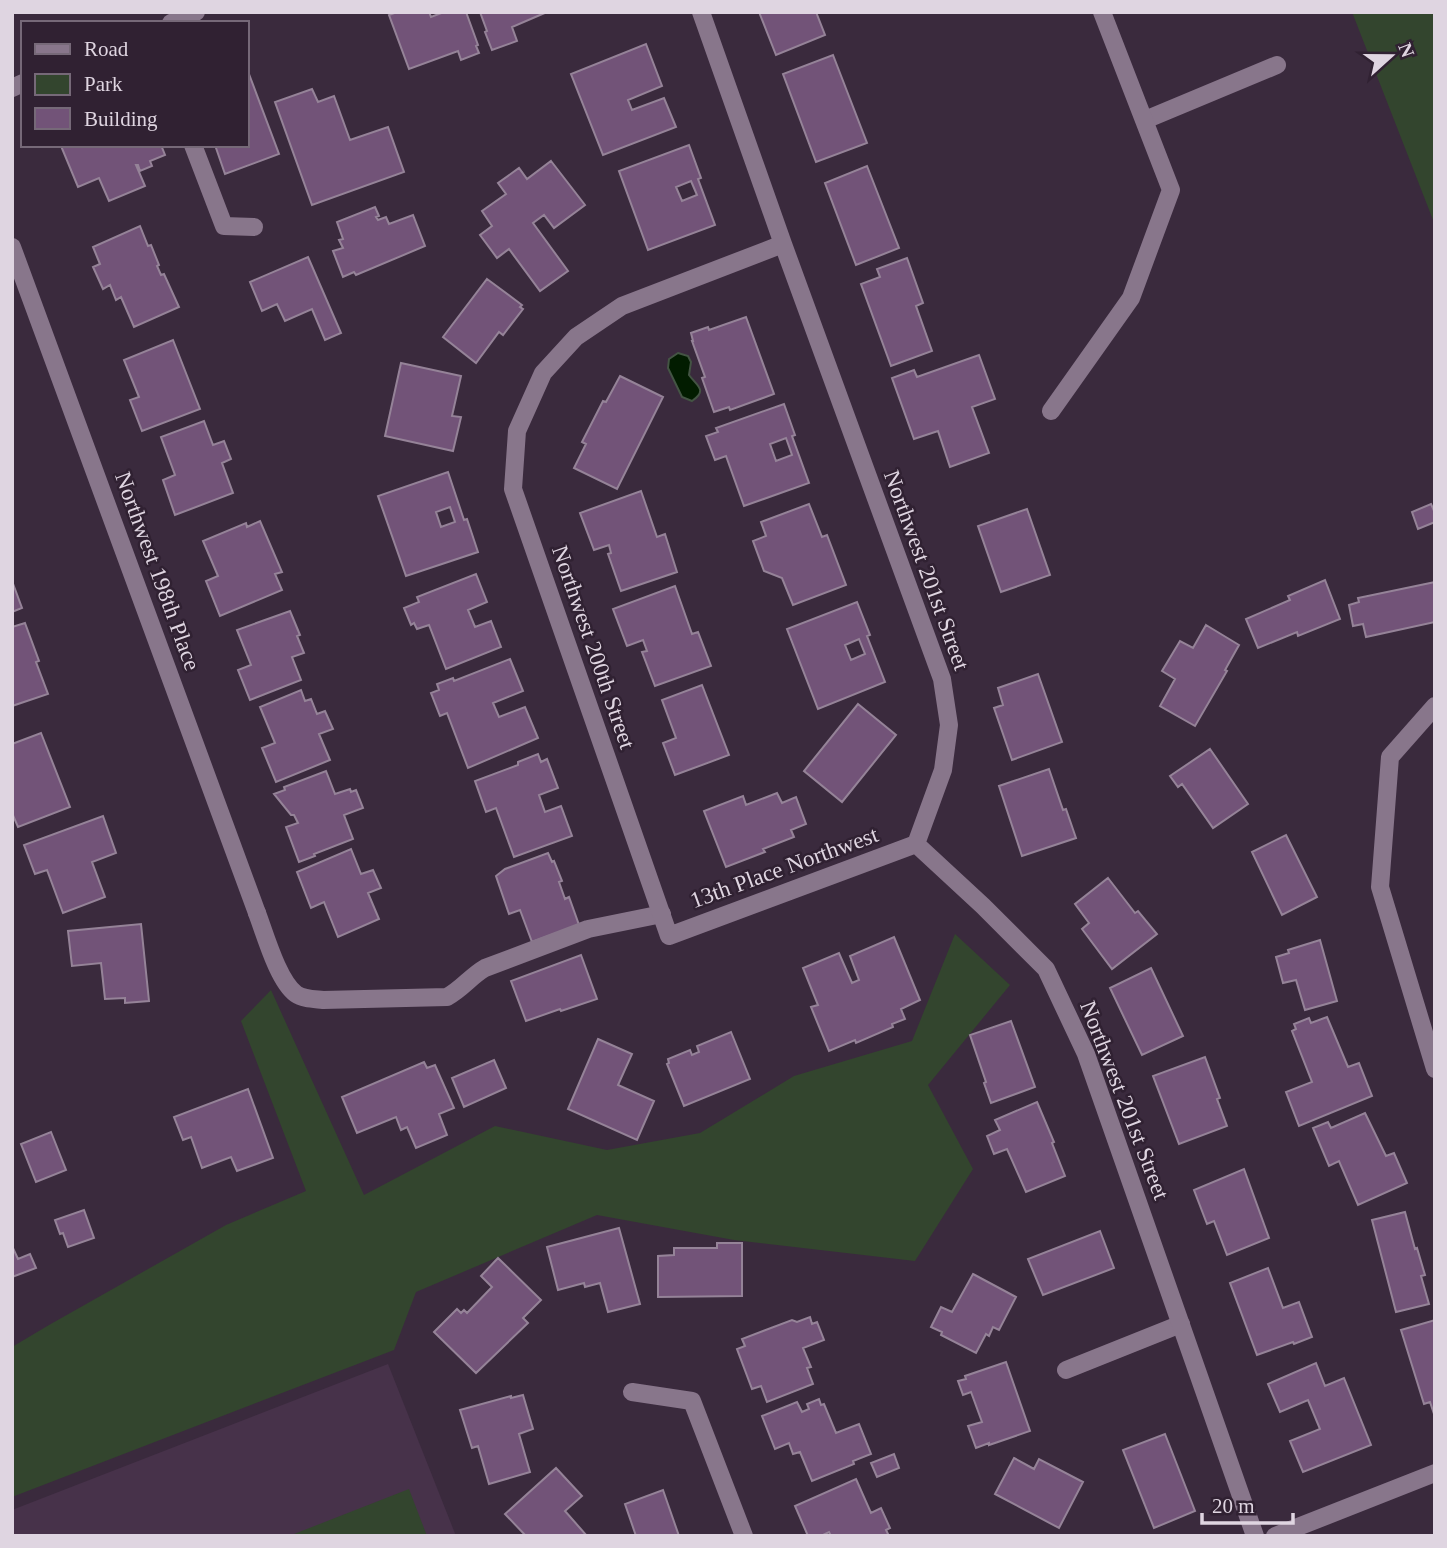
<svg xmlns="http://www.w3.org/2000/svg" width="1447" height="1548" viewBox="0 0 1447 1548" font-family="Georgia,serif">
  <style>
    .built { fill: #47324a }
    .green { fill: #33452e }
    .water { fill: #021c00; stroke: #445444; stroke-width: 2 }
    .building { fill: #725378; stroke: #958398; stroke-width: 2; fill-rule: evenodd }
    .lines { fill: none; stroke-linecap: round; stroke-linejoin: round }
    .lane { stroke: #88768b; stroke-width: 18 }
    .street { stroke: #88768b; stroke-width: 18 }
    .secondary { stroke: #88768b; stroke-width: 18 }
    .labels { text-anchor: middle; stroke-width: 5; stroke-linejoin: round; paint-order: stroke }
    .street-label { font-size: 23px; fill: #dfd5e1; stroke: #302132 }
  </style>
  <rect width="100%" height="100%" fill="#3a2a3d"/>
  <path class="built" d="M388,1364L456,1536H12V1510Z"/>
  <path class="green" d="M1352,12H1435V225Z
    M955,934L1010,985L928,1085L973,1169L915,1261L734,1240L597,1215L416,1292L394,1350L12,1497V1347L49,1325L226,1225L306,1191L241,1021L271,990L364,1195L495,1126L607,1150L700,1133L794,1076L912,1041Z
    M409,1489L427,1536H289Z"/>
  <path class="water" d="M678,353L688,356L691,362L689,375C697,386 708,390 692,401L682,397L668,368L669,359Z"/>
  <path class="building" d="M397,12H429L431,17L444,12H466L478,45L476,46L479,53L461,60L458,51L409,69L389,15Z
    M480,12H547L512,27L517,41L492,50L485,32L487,31Z
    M759,12H816L825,35L776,55Z
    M646,44L662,86L628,100L632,110L664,98L676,127L603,155L571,74Z
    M833,55L867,143L816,162L783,74Z
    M249,74L279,154L225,174L215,145H247V75Z
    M312,89L318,102L334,96L350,140L388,127L404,172L312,205L275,102Z
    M62,145H161L165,155L150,161L152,166L140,171L138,165H136L145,186L109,201L99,178L78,187L61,146Z
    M689,145L701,178L698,179L715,225L648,250L619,171ZM691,181L697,195L682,201L676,187Z
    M551,161L585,205L554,228L544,215L533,223L568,271L540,291L509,249L497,258L480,235L492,226L482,211L506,194L498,183L519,168L527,179Z
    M867,166L899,248L856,265L825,183Z
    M375,207L379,216L376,217L378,220L386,217L389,224L413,215L425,246L356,275L354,272L343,277L333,251L343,248L339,240L343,239L337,222Z
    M140,226L148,246L151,245L159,265L157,266L161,275L164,274L179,307L134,327L121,297L116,300L110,285L103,289L93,267L100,264L93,247Z
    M308,257L341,333L325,340L312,309L285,321L277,304L262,311L250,282Z
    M907,258L923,303L916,306L932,351L891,366L861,284L880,277L877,269Z
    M487,279L522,305L520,307L523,309L503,335L499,332L476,363L443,337Z
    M746,317L774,394L730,410L729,407L714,412L702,378L705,377L692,341H693L691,333L708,327L709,330Z
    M173,340L200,409L142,431L130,400L139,397L124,360Z
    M979,355L995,399L972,407L989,453L950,467L938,431L914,439L892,378L914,370L917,377Z
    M401,363L461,376L452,416L461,417L453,451L385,436Z
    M620,376L663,397L617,489L574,468L586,444L582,442L603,401L606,402Z
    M784,404L795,435L792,436L809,483L744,506L726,456L715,460L706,436L718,432L716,428ZM786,438L792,455L776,461L770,444Z
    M204,421L213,445L224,441L231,459L222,463L233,493L175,515L163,480L175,475L161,437Z
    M448,472L464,520L467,519L478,552L406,576L378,496ZM450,507L455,522L441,527L436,512Z
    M641,491L657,537L665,534L677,572L621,591L608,554L611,553L609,545L594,550L580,513Z
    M809,504L822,537L827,535L846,585L793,605L782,578L764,571L753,541L766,536L761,522Z
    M1431,504L1435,513V522L1418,529L1412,512Z
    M1027,509L1050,575L1001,592L978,526Z
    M260,521L282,572L275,574L282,590L220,616L206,581L218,576L203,541L246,523L247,527Z
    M476,574L487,602L468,610L475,627L491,621L501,647L446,669L429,625L417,629L414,623L411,625L404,608L419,602L417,597Z
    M1325,580L1340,619L1298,636L1297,632L1258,648L1246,619L1290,600L1288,596Z
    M12,581L22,608L12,612Z
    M1435,582V622L1366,637L1363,624L1353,626L1349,605L1359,602L1358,598Z
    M675,586L692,634L698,632L711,666L655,686L642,652L647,651L643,640L627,646L613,609Z
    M857,602L870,635L867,636L885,682L818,709L787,629ZM859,639L865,654L851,660L845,645Z
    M290,611L300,635L297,636L304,653L292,657L301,680L250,700L238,670L251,665L237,630Z
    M25,623L39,661L36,662L48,694L12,706V627Z
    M1206,625L1239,645L1225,670L1227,671L1195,726L1160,706L1175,679L1162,671L1180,641L1193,648Z
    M510,659L523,691L493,703L499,717L525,707L538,738L468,768L447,713L440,716L431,693L439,690L437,684L453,678L454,681Z
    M1038,674L1062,742L1012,760L994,708L1003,705L998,688Z
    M702,685L729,755L675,775L663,743L676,738L662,700Z
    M301,690L305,701L311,699L317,714L325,711L333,729L319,734L330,760L276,782L262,748L275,743L260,707Z
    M858,704L896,735L842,802L804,771Z
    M41,733L70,807L18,827L12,813V744Z
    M1210,749L1248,804L1213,828L1182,784L1178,787L1170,776Z
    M538,754L541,762L547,759L558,788L539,795L545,812L561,806L572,836L514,857L496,808L486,812L475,781L518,765V762Z
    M1049,769L1063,810L1066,809L1076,838L1022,856L999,786Z
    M326,771L335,794L350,789L351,792L356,790L363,808L344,815L353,839L314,854L315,856L299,862L286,827L298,823L294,815H291L274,794L285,790L284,787Z
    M777,793L782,803L796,797L806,824L791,830L794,837L763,849L765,852L726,867L704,811L743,796L746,805Z
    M103,816L116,853L92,862L105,897L63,913L47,870L35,874L24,845Z
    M1286,835L1317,897L1282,915L1252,852Z
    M351,849L361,874L373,870L381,888L368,893L379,919L338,937L324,902L311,908L297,872Z
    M548,853L552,862L554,861L562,881L559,882L565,899L569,897L579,925L532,942L520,910L509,914L496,876L505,869Z
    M1108,878L1135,913L1138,911L1157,934L1112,969L1082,929L1089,923L1075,904Z
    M141,924L149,1001L125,1003V998L105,999L101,963L72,966L68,931Z
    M894,937L920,1000L901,1009L905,1019L892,1024L893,1027L856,1043L855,1040L829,1051L811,1007L818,1005L803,968L839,953L852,983L859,980L850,956Z
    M1320,940L1337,1001L1305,1010L1296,980L1283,983L1276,957L1289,953L1288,950Z
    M581,955L597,999L561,1011L560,1009L526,1021L511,981Z
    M1151,968L1183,1036L1142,1055L1110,988Z
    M1327,1017L1348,1067L1359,1063L1372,1096L1299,1126L1286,1092L1312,1082L1292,1031L1296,1029L1294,1024L1309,1018L1311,1023Z
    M1011,1021L1035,1087L991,1103L984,1083L986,1082L970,1035Z
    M731,1032L750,1079L684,1106L667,1064L669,1063L668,1059L690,1050L692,1055L699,1052L697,1046Z
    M598,1039L632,1054L618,1085L654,1101L637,1140L568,1109Z
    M1205,1057L1220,1098L1217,1099L1227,1126L1179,1144L1153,1076Z
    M494,1060L506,1088L464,1107L452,1078Z
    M424,1062L427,1068L435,1065L454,1108L439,1114L447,1135L416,1148L407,1127L401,1130L396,1117L357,1133L342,1097Z
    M248,1089L273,1158L237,1171L231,1157L202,1168L191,1137L183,1140L174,1117Z
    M1037,1102L1054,1142L1052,1143L1065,1176L1026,1192L1007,1149L994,1154L987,1136L1000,1130L995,1120Z
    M1365,1113L1386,1156L1394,1153L1407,1183L1358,1205L1339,1161L1329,1166L1313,1128L1328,1122L1331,1128Z
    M51,1132L66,1170L36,1182L21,1144Z
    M1244,1169L1269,1238L1227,1255L1214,1221L1207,1224L1194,1190Z
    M84,1210L94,1238L68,1247L63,1233L60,1234L55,1220Z
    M1405,1212L1415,1249L1417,1248L1425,1275L1421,1276L1429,1304L1396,1312L1372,1220Z
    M619,1228L640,1304L608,1312L600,1283L585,1287L584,1283L558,1290L547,1247Z
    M1100,1231L1114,1268L1043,1295L1028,1259Z
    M717,1243H742V1296L658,1297V1256L674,1255V1248H717Z
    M12,1246L18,1259L30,1254L36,1268L12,1277Z
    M498,1258L541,1300L523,1318L528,1323L476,1373L434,1332L457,1309L461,1313L464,1310L467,1313L492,1287L481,1276Z
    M1268,1268L1283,1308L1299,1302L1312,1337L1294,1344L1293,1342L1257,1355L1230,1283Z
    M973,1274L1016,1297L999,1330L993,1327L989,1336L986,1334L976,1353L941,1335L942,1332L931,1327L941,1307L952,1312Z
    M810,1317L812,1324L817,1322L824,1340L803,1348L811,1367L807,1368L813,1384L767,1402L761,1386L752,1389L737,1349L745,1346L742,1339L792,1320L797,1322Z
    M1435,1320V1417L1430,1402L1424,1404L1401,1330Z
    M1006,1362L1030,1431L989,1445V1443L976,1448L968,1426L982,1422L971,1392L963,1395L958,1381L966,1379L965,1376Z
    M1316,1363L1325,1386L1344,1378L1371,1445L1303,1472L1290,1441L1320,1429L1308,1400L1280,1412L1268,1384Z
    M523,1395L533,1429L519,1434L530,1472L489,1484L478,1446L472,1448L460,1410L511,1396V1398Z
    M819,1399L821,1405L824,1404L836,1433L859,1424L871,1454L853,1461L854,1464L812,1481L800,1452L793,1454L789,1443L775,1449L762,1416L797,1402L802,1412L809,1409L807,1404Z
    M1165,1434L1195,1511L1154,1528L1123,1450Z
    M894,1454L899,1468L877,1477L871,1463Z
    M1014,1458L1034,1469L1039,1459L1083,1482L1059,1528L995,1494Z
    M556,1468L582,1496L565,1511L587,1536H526L505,1514Z
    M856,1479L871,1513L881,1508L890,1528L886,1530L889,1536H831L829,1532L821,1536H808L795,1506Z
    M663,1490L679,1536H636L625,1504Z"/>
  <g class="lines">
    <path class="lane" d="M1145,120L1277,65
      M193,145L224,226L254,227
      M257,913C265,934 278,981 296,994C303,999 314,999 323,1000L447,997C462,989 471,976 485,968L588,929L662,914
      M1066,1370L1181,1324"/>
    <path class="street" d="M701,12L783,244L942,679L949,725L943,770L916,844L983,906L1046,969L1086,1054L1255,1536
      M783,244L622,306L576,337L543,373L517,431L513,489L669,936L916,844
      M12,247L257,913
      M1051,411L1131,298L1171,190L1102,12
      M1435,706L1390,757L1380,887L1435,1069
      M632,1392L692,1401L744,1536
      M1275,1536L1435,1473"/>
    <path class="secondary" d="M171,23L196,12
      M12,88L23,83"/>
  </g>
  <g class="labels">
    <g class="street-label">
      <text transform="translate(927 570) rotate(70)" y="8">Northwest 201st Street</text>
      <text transform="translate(158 571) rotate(70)" y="8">Northwest 198th Place</text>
      <text transform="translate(594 647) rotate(71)" y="8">Northwest 200th Street</text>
      <text transform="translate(784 867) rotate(-20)" y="8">13th Place Northwest</text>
      <text transform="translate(1125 1100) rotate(69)" y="8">Northwest 201st Street</text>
    </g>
  </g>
  <rect width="1447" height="1548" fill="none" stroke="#dfd5e1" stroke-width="28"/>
  <rect x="21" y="21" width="228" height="126" fill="#302132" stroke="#766978" stroke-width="2"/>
  <rect x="35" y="44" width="35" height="10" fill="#88768b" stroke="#766978" stroke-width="2"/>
  <text x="84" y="56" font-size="21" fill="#dfd5e1">Road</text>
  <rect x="35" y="74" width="35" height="21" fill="#33452e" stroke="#766978" stroke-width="2"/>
  <text x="84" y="91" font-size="21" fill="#dfd5e1">Park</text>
  <rect x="35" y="108" width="35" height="21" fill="#725378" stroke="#766978" stroke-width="2"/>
  <text x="84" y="126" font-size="21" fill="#dfd5e1">Building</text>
  <g transform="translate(1391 56) rotate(69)" stroke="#302132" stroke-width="5" paint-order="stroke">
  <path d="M0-5L12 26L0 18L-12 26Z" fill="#dfd5e1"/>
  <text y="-10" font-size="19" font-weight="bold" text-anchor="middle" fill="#dfd5e1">N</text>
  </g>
  <path d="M1202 1513v10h91v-10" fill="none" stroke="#dfd5e1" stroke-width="3.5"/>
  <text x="1212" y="1513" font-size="21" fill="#dfd5e1" stroke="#302132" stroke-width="5" paint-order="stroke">20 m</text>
</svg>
